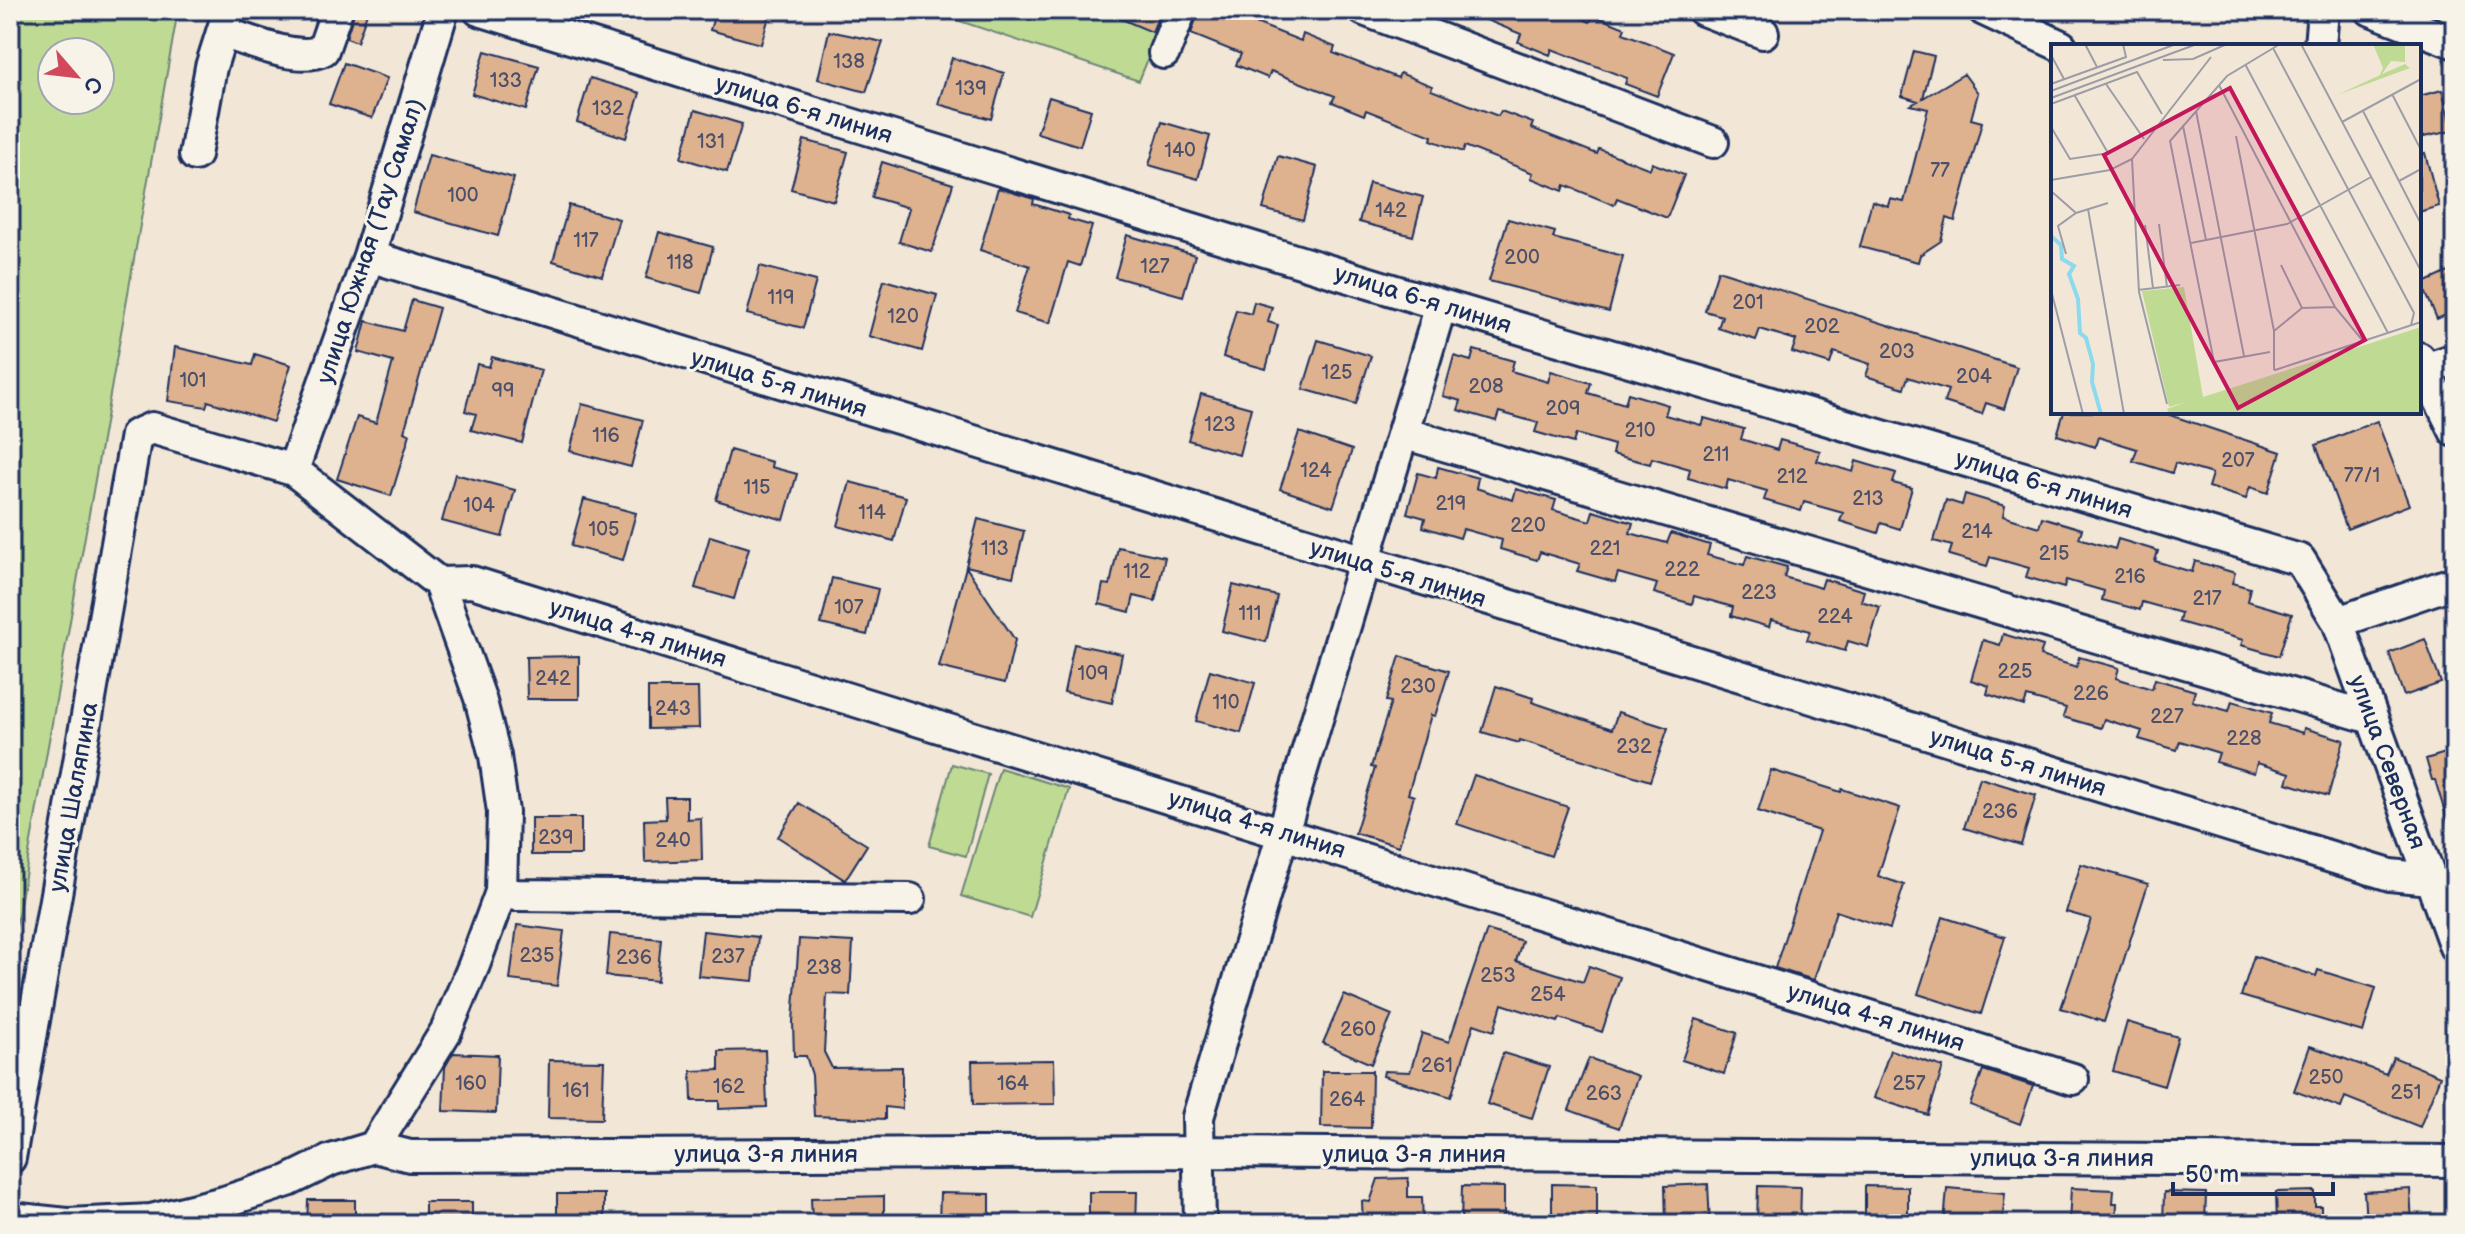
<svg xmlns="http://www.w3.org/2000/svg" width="2465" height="1234" viewBox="0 0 2465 1234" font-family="'Balsamiq Sans',sans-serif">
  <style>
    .green { fill: #bfdb93; stroke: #6d8578; stroke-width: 2; fill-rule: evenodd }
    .building { fill: #deb28f; stroke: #1b2f5e; stroke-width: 2 }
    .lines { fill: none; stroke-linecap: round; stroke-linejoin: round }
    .minor-casing { stroke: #1b2f5e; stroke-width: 36 }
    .minor { stroke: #f7f3e8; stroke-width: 30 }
    .labels { text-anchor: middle; stroke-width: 6; stroke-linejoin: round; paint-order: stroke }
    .number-label { font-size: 20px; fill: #4c506a }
    .street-label { font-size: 24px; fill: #1b2f5e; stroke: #f7f3e8 }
    .inset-river { fill: none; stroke: #8dd9ed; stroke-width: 4 }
    .inset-road { fill: none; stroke: #9c9da6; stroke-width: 2 }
    .view { fill: #c2185b; fill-opacity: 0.15; stroke: #c2185b; stroke-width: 4 }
    .inset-edge { fill: none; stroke: #1b2f5e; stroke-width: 4 }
  </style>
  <rect width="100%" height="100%" fill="#f2e6d6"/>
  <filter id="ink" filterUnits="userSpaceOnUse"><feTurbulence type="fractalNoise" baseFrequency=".0125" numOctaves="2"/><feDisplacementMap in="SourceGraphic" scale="16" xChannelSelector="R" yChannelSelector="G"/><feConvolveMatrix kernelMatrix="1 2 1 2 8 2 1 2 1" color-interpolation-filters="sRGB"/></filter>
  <g filter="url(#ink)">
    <path class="green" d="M10,10H178L10,961ZM52,52H100V100H52Z
      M927,10H1168L1139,81Z
      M952,764L988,774L966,856L929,846Z
      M1000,768L1069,789L1030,917L961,896Z"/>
    <path class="building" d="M355,10H368L357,42L346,38Z
      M716,10H771L761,44L710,30Z
      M1100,10H1161L1152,32Z
      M1199,10H1235L1233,14L1301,41L1303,34L1335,47L1333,53L1398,78L1400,73L1432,86L1431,90L1498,116L1501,111L1533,123L1531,128L1597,154L1599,149L1650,169L1652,163L1684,175L1667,218L1617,198L1614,205L1565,185L1563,191L1531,178L1533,173L1465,146L1463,152L1431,140L1432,136L1366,110L1364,115L1332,102L1335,96L1271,71L1268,78L1236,65L1241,54L1191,34Z
      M1462,10H1562L1590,22L1593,15L1625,28L1623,33L1674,53L1657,96L1625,84L1627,78L1552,49L1550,55L1518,42L1521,34Z
      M829,31L883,42L866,92L818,79Z
      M485,51L539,66L526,110L472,94Z
      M1914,51L1934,56L1923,98L1964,74L1978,93L1971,119L1982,122L1955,221L1947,218L1941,241L1920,255L1918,262L1860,247L1872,201L1888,206L1890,199L1904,202L1928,109L1911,105L1918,101L1902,96Z
      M952,58L1004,73L991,119L938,104Z
      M344,63L387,78L372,118L329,104Z
      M590,78L640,93L626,138L577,122Z
      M2442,90L2452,131L2419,138V96Z
      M1049,97L1091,110L1080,146L1037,133Z
      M695,110L742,124L727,172L681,158Z
      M1162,122L1210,136L1198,179L1149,165Z
      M804,140L848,152L834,201L791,189Z
      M2425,153L2439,206L2419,212V154Z
      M429,155L514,178L498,236L413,212Z
      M1278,156L1317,167L1303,220L1263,209Z
      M882,162L953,184L932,252L899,242L909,208L872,197Z
      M1369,183L1423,197L1413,236L1359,222Z
      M998,188L1034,199L1033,204L1069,215L1068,219L1092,226L1080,266L1068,262L1050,323L1015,313L1030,266L980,250Z
      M569,205L619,219L602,276L553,261Z
      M1508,219L1555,232L1553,238L1623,256L1609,312L1489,281Z
      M659,232L713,247L701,293L646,278Z
      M1127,235L1195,255L1183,296L1115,277Z
      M760,266L816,281L803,328L747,314Z
      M2455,269V311L2437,319L2422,284Z
      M1718,270L2017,367L2004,409L1986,403L1982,414L1944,402L1948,390L1908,377L1904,388L1866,376L1870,364L1834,352L1830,364L1792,352L1796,340L1760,329L1756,340L1718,328L1722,316L1705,311Z
      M884,280L937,295L922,351L869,336Z
      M412,300L439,308L404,432L410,434L391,496L337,479L357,417L376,423L393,362L358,352L366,321L403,331Z
      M1254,302L1272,307L1268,322L1278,325L1266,369L1223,357L1236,310L1251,314Z
      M1318,340L1371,356L1356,404L1303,389Z
      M175,347L252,365L255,354L291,365L273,422L208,401L206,407L168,401Z
      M1474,350L1514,361L1511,371L1548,382L1551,371L1591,383L1588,393L1625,404L1628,393L1668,405L1665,415L1701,425L1704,418L1744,429L1741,439L1777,450L1780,440L1820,451L1817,461L1853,472L1856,461L1896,473L1893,483L1912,488L1900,529L1881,523L1878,533L1840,521L1843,513L1804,502L1801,511L1764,500L1767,491L1728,480L1726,489L1688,478L1690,469L1652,458L1650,464L1612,454L1614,445L1576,434L1573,443L1535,432L1538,423L1499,412L1496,421L1458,410L1461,401L1443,396L1454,356L1471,361Z
      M492,357L541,370L522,443L471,430L476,414L465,411L477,364L489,367Z
      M1201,394L1251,408L1239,455L1188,440Z
      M582,404L643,420L631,467L570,451Z
      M2064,412H2161L2281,452L2268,493L2250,487L2246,499L2208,487L2212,474L2175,463L2172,473L2133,461L2137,449L2098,437L2095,447L2057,435Z
      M2377,421L2409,505L2347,529L2316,445Z
      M1299,432L1352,450L1333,507L1280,489Z
      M730,450L772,462L771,467L797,474L784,520L716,500Z
      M1438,467L1478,478L1476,488L1513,500L1516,489L1556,500L1553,510L1590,521L1593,511L1633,523L1630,533L1667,543L1671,533L1710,545L1707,555L1744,565L1747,556L1787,567L1784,577L1821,588L1824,579L1864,591L1861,601L1880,607L1868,647L1848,641L1845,651L1807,640L1810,631L1771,620L1769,627L1731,616L1733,607L1694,596L1692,604L1654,593L1657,584L1618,573L1615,582L1577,571L1580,564L1540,552L1537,560L1500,549L1502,540L1463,529L1460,538L1423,527L1425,518L1407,513L1418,473L1436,478Z
      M455,474L515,490L502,537L442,521Z
      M850,482L906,497L894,541L838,526Z
      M1965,494L2005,506L2003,516L2039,527L2042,517L2082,529L2079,538L2115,549L2118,539L2158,551L2155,561L2192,572L2195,561L2235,573L2232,583L2250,588L2247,601L2292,614L2279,656L2241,645L2243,640L2179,622L2181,613L2142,602L2140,610L2102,600L2104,591L2066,580L2064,588L2026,577L2029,568L1990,557L1987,566L1949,555L1952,546L1934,541L1946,500L1962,505Z
      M584,499L636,513L623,560L571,546Z
      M978,519L1024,531L1013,577L966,566Z
      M710,536L749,548L734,599L695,588Z
      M1118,547L1165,557L1155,601L1134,596L1130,612L1099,604L1103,584L1110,585Z
      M966,567L1015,640L1005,683L939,667Z
      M832,578L878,589L867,635L821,624Z
      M1233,585L1277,596L1266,642L1222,631Z
      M2003,634L2043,646L2040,656L2077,667L2079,657L2119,668L2116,678L2152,689L2155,679L2195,691L2192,701L2229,711L2232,701L2272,713L2269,723L2303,733L2304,728L2344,740L2328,796L2287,783L2290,773L2257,763L2254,773L2216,762L2219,753L2180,741L2177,750L2139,739L2142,731L2104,719L2101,728L2063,717L2066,708L2027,697L2024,706L1987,694L1989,686L1971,680L1983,640L2000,645Z
      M2425,639L2441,683L2404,696L2389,653Z
      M1074,644L1122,654L1112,703L1064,692Z
      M579,656V699H527L526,657Z
      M1400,656L1449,671L1435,716L1431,715L1408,794L1414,796L1399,846L1355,833L1375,768L1371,767L1391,702L1386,701Z
      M1210,670L1255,683L1241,733L1196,721Z
      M1496,686L1533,698L1532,702L1612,729L1618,712L1668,728L1650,781L1520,740L1519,743L1482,732Z
      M648,688H698L699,728L648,729Z
      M2455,750V831L2451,832L2435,780H2432L2426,759Z
      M1771,770L1841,792L1842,789L1900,808L1878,876L1904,885L1890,929L1836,911L1814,980L1775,968L1819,831L1758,811Z
      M1474,775L1568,807L1551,856L1457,824Z
      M1980,778L2036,795L2021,845L1964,828Z
      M665,797H687V819L701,818L702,860L645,862L644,820L666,819Z
      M799,803L867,845L845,880L778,837Z
      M531,818H581V855H531Z
      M2081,864L2148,884L2104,1022L2061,1008L2091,919L2066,912Z
      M1943,917L2005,937L1981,1014L1918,994Z
      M517,925L564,931L557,986L510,980Z
      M1487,930L1522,941L1516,961L1583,982L1589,966L1620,977L1602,1032L1560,1018L1558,1022L1502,1004L1494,1031L1474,1024L1451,1097L1383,1076L1384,1071L1410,1072L1422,1033L1449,1042Z
      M703,931L758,937L753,981L698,976Z
      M610,934L661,939L657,981L606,976Z
      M799,939L853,942L850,995L827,994L824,1052L832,1068L902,1067V1109L885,1107V1119L814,1116L812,1075L806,1056H794L793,1022Z
      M2254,956L2316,976L2318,970L2376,988L2363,1032L2241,996Z
      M1344,995L1392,1015L1371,1064L1323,1043Z
      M1696,1019L1737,1033L1724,1074L1682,1060Z
      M2127,1022L2178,1037L2164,1086L2113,1071Z
      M2310,1046L2386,1074L2393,1057L2440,1076L2420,1127L2345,1097L2341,1108L2294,1091Z
      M765,1050L767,1107L719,1109V1101H692L691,1071L719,1070V1051Z
      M1890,1050L1943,1067L1928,1115L1874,1098Z
      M453,1053L498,1055L496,1113L443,1111L445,1067Z
      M1503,1053L1549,1067L1532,1118L1487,1104Z
      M1589,1058L1638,1076L1619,1128L1569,1110Z
      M549,1060L604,1061L602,1119L548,1118Z
      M1054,1060L1055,1104L973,1105L972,1061Z
      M1983,1070L2033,1086L2020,1124L1970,1105Z
      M1322,1071H1372L1371,1128L1321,1127Z
      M1408,1178V1197H1422L1423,1224H1363L1362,1201L1370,1202L1378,1179Z
      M1552,1184L1597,1185V1224H1552Z
      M1708,1184L1710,1224H1666L1665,1186Z
      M1462,1186L1504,1187V1224H1461Z
      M1758,1186L1801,1187L1800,1224H1757Z
      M1865,1186L1908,1187V1224H1865Z
      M1947,1188L2005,1193L2002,1224H1944Z
      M2071,1188L2114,1190L2113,1203H2117L2116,1224H2069Z
      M2410,1189L2412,1224H2366L2364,1192Z
      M2315,1191V1206H2321V1224H2277L2276,1192Z
      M1089,1192H1137L1136,1224H1089Z
      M2164,1192L2206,1193L2205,1224H2163Z
      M940,1193L990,1194V1224H939Z
      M557,1194H604V1224H557Z
      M884,1196V1223L812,1224L811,1198Z
      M308,1200H355V1224H307Z
      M425,1202H472V1224H425Z"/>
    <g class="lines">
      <defs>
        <path id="minor" d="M479,10L1441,305L2300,560L2338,622L2455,947
          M1364,10L1713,142
          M1703,10L1763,33
          M1984,10L2061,46
          M2371,10L2455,43
          M222,32C248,40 299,63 323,50L337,10
          M2320,46L2323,10
          M1164,53L1181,10
          M195,155L211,67L229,10
          M369,256L2390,875L2430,879
          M2419,358L2455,431
          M2425,369L2455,359
          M1403,433L2372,718
          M293,470L369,256L443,10
          M439,583L472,582L2073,1079
          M2338,622L2455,582
          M501,892L516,895L910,899
          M374,1147L410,1156L1199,1152L2455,1161
          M10,1158L136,435L152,428L293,470L439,583L480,698L495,756L503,812L501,892L474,965L446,1031L374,1147L331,1160L288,1181L224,1202L151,1220L69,1224
          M10,1218L67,1224
          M1200,1224L1198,1117L1441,305"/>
      </defs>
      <use href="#minor" class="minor-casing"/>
      <use href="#minor" class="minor"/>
    </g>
  </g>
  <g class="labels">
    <g class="number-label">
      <text x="849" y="68">138</text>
      <text x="506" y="87">133</text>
      <text x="971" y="95">139</text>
      <text x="608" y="115">132</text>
      <text x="711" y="148">131</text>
      <text x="1180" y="157">140</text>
      <text x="1940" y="177">77</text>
      <text x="463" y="202">100</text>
      <text x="1391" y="217">142</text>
      <text x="586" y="247">117</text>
      <text x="1522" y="264">200</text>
      <text x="680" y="269">118</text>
      <text x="1155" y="273">127</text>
      <text x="781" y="304">119</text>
      <text x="1748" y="309">201</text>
      <text x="903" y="323">120</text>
      <text x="1822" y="333">202</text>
      <text x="1897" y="358">203</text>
      <text x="1337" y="379">125</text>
      <text x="1974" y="383">204</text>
      <text x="193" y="387">101</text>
      <text x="1486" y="393">208</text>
      <text x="503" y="397">99</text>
      <text x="1563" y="415">209</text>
      <text x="1220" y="431">123</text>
      <text x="1640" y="437">210</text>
      <text x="606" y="442">116</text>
      <text x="1716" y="461">211</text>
      <text x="2238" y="467">207</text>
      <text x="1316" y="477">124</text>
      <text x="2362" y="482">77/1</text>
      <text x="1792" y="483">212</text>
      <text x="757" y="494">115</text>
      <text x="1868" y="505">213</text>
      <text x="1451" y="510">219</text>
      <text x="479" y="512">104</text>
      <text x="872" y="519">114</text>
      <text x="1528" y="532">220</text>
      <text x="604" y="536">105</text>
      <text x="1977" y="538">214</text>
      <text x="995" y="555">113</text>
      <text x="1605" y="555">221</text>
      <text x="2054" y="560">215</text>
      <text x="1682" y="576">222</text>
      <text x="1137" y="578">112</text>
      <text x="2130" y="583">216</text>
      <text x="1759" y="599">223</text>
      <text x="2207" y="605">217</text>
      <text x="849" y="614">107</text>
      <text x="1250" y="620">111</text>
      <text x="1835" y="623">224</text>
      <text x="2015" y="678">225</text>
      <text x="1093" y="680">109</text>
      <text x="553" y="685">242</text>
      <text x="1418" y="693">230</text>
      <text x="2091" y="700">226</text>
      <text x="1226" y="709">110</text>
      <text x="673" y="715">243</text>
      <text x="2167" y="723">227</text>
      <text x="2244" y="745">228</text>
      <text x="1634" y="753">232</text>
      <text x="2000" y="818">236</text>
      <text x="556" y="844">239</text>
      <text x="673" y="847">240</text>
      <text x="537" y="962">235</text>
      <text x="728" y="963">237</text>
      <text x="634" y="964">236</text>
      <text x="824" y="974">238</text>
      <text x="1498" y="982">253</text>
      <text x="1548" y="1001">254</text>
      <text x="1358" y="1036">260</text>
      <text x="1437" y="1072">261</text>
      <text x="2326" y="1084">250</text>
      <text x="471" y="1090">160</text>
      <text x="1013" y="1090">164</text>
      <text x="1909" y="1090">257</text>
      <text x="729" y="1093">162</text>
      <text x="576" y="1097">161</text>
      <text x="2406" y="1099">251</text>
      <text x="1604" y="1100">263</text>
      <text x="1347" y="1106">264</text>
    </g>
    <g class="street-label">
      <text transform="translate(804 109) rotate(17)" y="8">улица 6-я линия</text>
      <text transform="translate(370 241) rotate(-72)" y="8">улица Южная (Тау Самал)</text>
      <text transform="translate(1423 299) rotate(17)" y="8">улица 6-я линия</text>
      <text transform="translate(779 383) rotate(17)" y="8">улица 5-я линия</text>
      <text transform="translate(2044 484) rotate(17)" y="8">улица 6-я линия</text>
      <text transform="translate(1398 573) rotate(17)" y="8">улица 5-я линия</text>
      <text transform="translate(638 633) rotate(17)" y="8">улица 4-я линия</text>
      <text transform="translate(2018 762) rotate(17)" y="8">улица 5-я линия</text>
      <text transform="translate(2388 762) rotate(70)" y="8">улица Северная</text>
      <text transform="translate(73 797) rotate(-80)" y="8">улица Шаляпина</text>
      <text transform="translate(1257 824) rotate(17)" y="8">улица 4-я линия</text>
      <text transform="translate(1876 1017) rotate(17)" y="8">улица 4-я линия</text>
      <text x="766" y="1162">улица 3-я линия</text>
      <text x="1414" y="1162">улица 3-я линия</text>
      <text x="2062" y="1166">улица 3-я линия</text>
    </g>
  </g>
  <g transform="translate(2051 44)">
    <rect width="370" height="370" fill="#f2e6d6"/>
    <path d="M322,0H354V18L340,17L331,30L354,20L359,24L286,51L329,31L332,24ZM133,243L152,353L370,283V370H118L116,365L135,358L118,363L91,247Z" fill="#bfdb93"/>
    <path class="inset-river" d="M0,192L10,201L11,215L23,222L18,230L27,255L29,289L35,294L42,320L41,338L50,370"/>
    <path class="inset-road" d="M34,0L46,23M250,0L370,227M222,4L363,269L360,281M0,11L13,35M112,16L142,15L176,0M194,20L337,289M0,40L75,13L72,0M55,40L93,95M168,41L284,263M0,47L125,0M341,50L370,106M24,52L57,109M0,54L146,0M0,60L86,28L111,70M145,67L193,312M312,67L370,180M291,78L370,35M132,82L155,196M0,83L19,115L58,109M185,92L223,287M81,115L88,248L116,360M0,136L59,126L81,115L160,13M348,137L370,125M0,147L25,169M37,165L73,370M108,180L116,243M94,181L102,244M140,199L236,180L320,133M15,210L7,182L25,169L57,159M230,221L251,264M0,246L32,370M87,246L129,241M312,297L284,263L251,264L223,287V325L224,326L370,278M219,308L163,318L119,97L176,32L229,0"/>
    <path class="view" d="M179,44L314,296L187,364L53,111Z"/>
    <rect width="370" height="370" class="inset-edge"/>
  </g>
  <rect width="2465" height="1234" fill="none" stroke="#f7f3e8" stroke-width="40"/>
  <rect x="20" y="20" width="2425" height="1194" fill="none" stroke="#1b2f5e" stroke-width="3" filter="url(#ink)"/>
  <g transform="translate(76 76) rotate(118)"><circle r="38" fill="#f7f3e8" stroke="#9fa5b1" stroke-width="2"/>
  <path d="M0-6L14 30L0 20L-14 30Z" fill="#d1495b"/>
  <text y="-12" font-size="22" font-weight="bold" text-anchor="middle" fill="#1b2f5e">С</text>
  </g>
  <path d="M2173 1182v12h160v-12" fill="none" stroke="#1b2f5e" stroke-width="4"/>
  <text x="2185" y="1182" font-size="24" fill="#1b2f5e" stroke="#f7f3e8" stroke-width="6" paint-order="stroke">50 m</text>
</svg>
